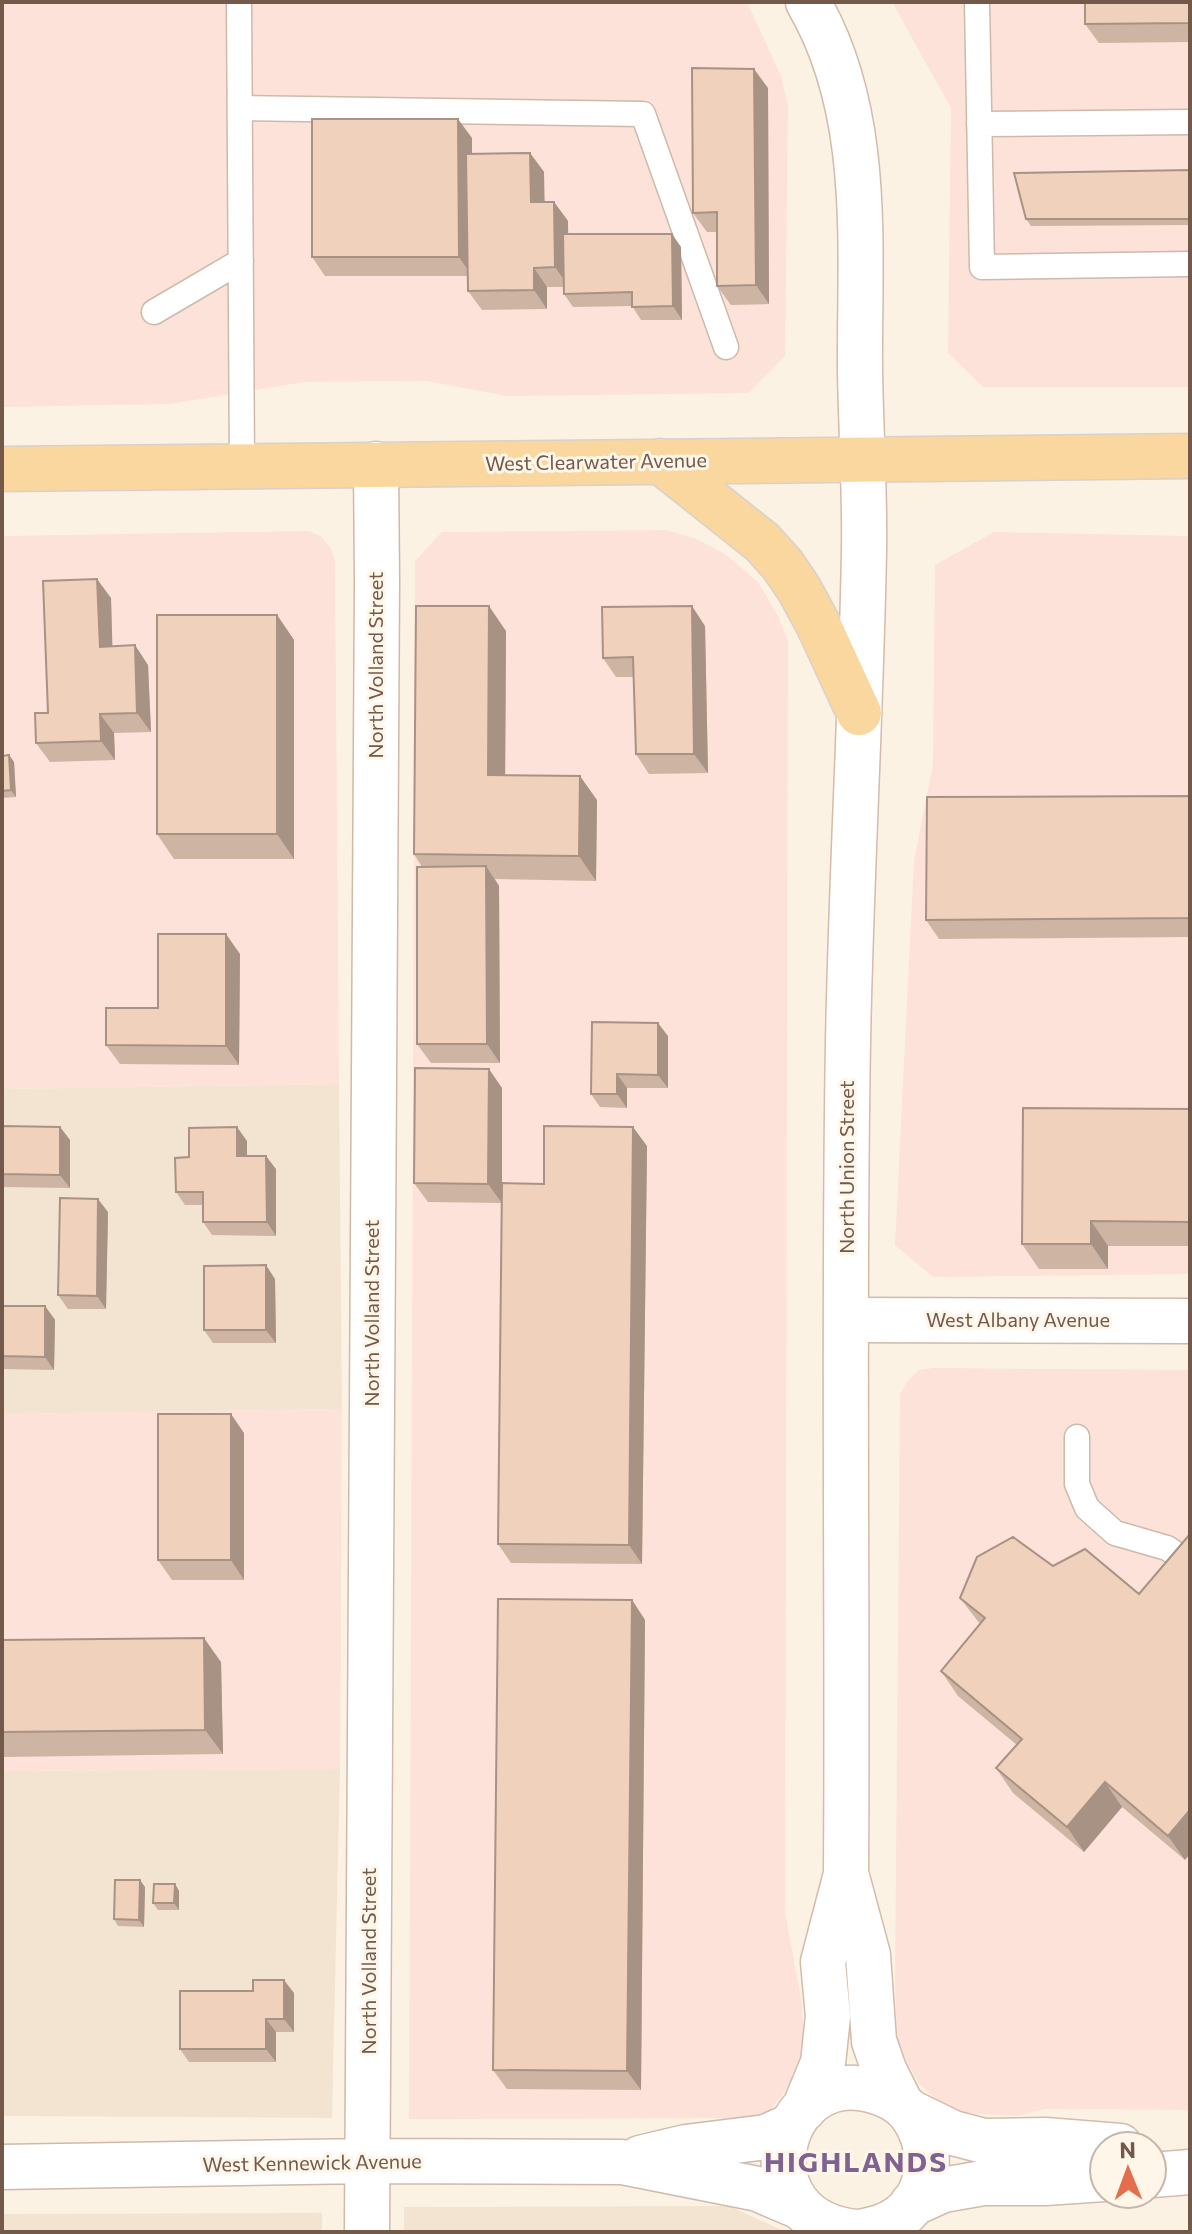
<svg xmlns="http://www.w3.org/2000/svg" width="1192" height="2234" viewBox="0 0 1192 2234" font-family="Commissioner,sans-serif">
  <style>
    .residential { fill: #f3e4d2 }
    .commercial { fill: #fce2d8 }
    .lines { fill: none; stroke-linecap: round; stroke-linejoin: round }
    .lane-casing { stroke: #cdbaaa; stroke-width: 27 }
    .street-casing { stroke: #cdbaaa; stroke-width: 47 }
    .secondary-casing { stroke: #d2bcab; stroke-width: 47 }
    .primary-casing { stroke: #d8d1cc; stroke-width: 47 }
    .lane { stroke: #fff; stroke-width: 24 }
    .street { stroke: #fff; stroke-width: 44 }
    .secondary { stroke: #fff; stroke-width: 44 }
    .primary { stroke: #f9d79e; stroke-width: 44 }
    .wall { fill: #ceb4a2 }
    .shaded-wall { fill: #a89284 }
    .building { fill: #f0d1bc; stroke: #a89284; stroke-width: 2 }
    .labels { text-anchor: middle; stroke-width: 6; stroke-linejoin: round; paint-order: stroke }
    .street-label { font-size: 20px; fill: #73594a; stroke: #fff6ea }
    .district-label { font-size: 28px; font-weight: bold; letter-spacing: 2px; fill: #806290; stroke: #fff6ea }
  </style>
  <rect width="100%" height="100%" fill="#fcf2e4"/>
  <path class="residential" d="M339,1084L342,1409L2,1414V1089Z
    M340,1769L332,2118L2,2116V1771Z
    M729,2206L786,2232H404V2207Z
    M322,2213V2232H2V2214Z"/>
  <path class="commercial" d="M2,2H747L781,76L788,106L785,356L748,393L507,396L427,381L304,382L170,404L2,407Z
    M892,2H1190V387H983L948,353L951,108Z
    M666,530L697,539L728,556L758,582L778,616L788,642L785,1912L802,2004L804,2042L800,2066L785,2091L770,2110L756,2118L409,2119L415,561L442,532Z
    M309,531L322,537L331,549L335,561L339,1084L2,1089V536Z
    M994,532L1190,536V1274L933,1277L895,1245L914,861L933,764L935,565Z
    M933,1368L1190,1370V2110L1045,2109L1017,2116L964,2113L940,2102L920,2085L907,2063L897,2041L895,1985L900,1394L909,1379L919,1370Z
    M342,1409L340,1769L2,1771V1414Z"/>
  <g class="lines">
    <defs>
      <path id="lane" d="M239,2L242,465
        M977,2L982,267L1190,264
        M240,108L643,114L726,347
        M979,124L1190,122
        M154,312L241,261
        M1077,1437V1484L1087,1508L1115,1533L1167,1548L1190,1563"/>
      <path id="street" d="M847,1320L1190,1321
        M640,2158L686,2147L766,2137L791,2126
        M2,2167L367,2161L622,2162L758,2189L800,2207
        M367,2232L377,582L376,464"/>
      <path id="secondary" d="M847,1877L868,1955L874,2041L884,2070L901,2104
        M804,2109L823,2063L828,2016L823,1962L846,1874C848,1597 843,1320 848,1042C851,879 861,715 864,551C865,491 861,431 860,371C859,248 873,113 808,2
        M910,2112L953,2133L984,2141L1045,2140L1120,2146
        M1152,2175L1190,2172
        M912,2204L943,2190L983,2183H1045L1104,2179
        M856,2232C741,2220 776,2067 870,2090C886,2094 901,2101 911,2114C934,2146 933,2192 900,2217C888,2226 874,2229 860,2232"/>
      <path id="primary" d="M660,461L762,542L782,564L799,589L818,624L859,713
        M2,469L1190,456"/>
    </defs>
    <use href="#lane" class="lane-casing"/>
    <use href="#street" class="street-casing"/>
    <use href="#secondary" class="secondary-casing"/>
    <use href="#primary" class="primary-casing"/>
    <use href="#lane" class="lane"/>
    <use href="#street" class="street"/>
    <use href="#secondary" class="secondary"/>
    <use href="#primary" class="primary"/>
  </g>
  <path class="wall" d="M1190,2V42L1099,43L1085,24Z
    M768,88L769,304L731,305L717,286V232H707L693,213Z
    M472,138V154L530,153L544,172V202H554L568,221V234L681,247L682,320H641L632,306L573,307L564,294V287H547V309L482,310L468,291V276H325L312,257Z
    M1190,170V225L1031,226L1026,219Z
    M111,598L112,646L148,665L151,732L114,733L115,760L50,762L36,743L48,713Z
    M277,615L294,640V859H174L157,834Z
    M705,626L708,773L649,774L636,754L634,677H616L603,658Z
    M506,631L505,775L597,800L596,881L495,879L499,886L500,1063H431L417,1044L422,867L414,854Z
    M9,755L14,762L16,797L2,798V756Z
    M1190,796V937L939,939L926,920Z
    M240,954L239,1065L120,1064L106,1045Z
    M668,1036V1088H627V1108L600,1107L591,1094Z
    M502,1088V1203L428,1202L414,1183Z
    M1190,1109V1246H1108V1269H1039L1022,1244Z
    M2,1126L60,1127L70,1140V1188L2,1187Z
    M247,1141V1156L276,1169V1236L212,1235L203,1222V1205H185L176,1192L189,1157Z
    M647,1146L642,1564L511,1563L498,1544Z
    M108,1212L106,1309H68L58,1295Z
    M275,1279L276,1343H213L204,1330Z
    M2,1306H45L55,1320L54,1370L2,1369Z
    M244,1433V1580H172L158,1560Z
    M1053,1566L1185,1860L1122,1807L1084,1852L1013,1793L996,1768L1017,1745L958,1696L941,1671L980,1624L960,1598Z
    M632,1600L645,1620L641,2090L507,2089L493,2070Z
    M2,1640L221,1662L223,1754L2,1757Z
    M175,1884L179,1891V1910H158L153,1903Z
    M145,1887L144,1927L118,1926L114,1919Z
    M294,1993V2032H276V2062H189L180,2049Z"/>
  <path class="shaded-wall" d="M754,69L768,88L769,304L756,285Z
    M458,119L472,138V276L459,257Z
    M530,153L544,172L545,221L531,202Z
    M554,202L568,221L569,287L555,267Z
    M672,234L681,247L682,320L673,306Z
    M534,268L547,287V309L534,290Z
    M97,579L111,598L113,666L100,647Z
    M489,606L506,631L505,799L488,775Z
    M692,606L705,626L708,773L694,754Z
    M277,615L294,640V859L277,834Z
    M135,645L148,665L151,732L137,713Z
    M100,714L114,733L115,760L101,741Z
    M9,755L14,762L16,797L11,790Z
    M580,776L597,800L596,881L579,856Z
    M486,866L499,886L500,1063L487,1044Z
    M226,934L240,954L239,1065L226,1046Z
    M658,1023L668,1036V1088L658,1075Z
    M489,1069L502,1088V1203L488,1184Z
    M617,1074L627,1088V1108L617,1094Z
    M60,1127L70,1140V1188L60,1175Z
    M237,1127L247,1141V1169L237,1156Z
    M633,1127L647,1146L642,1564L629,1545Z
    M266,1156L276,1169V1236L267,1222Z
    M98,1199L108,1212L106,1309L97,1296Z
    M1091,1221L1108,1246V1269L1091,1244Z
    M266,1265L275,1279L276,1343L266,1330Z
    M45,1306L55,1320L54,1370L45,1357Z
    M231,1414L244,1433V1580L231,1560Z
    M632,1600L645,1620L641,2090L627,2071Z
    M204,1638L221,1662L223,1754L205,1730Z
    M1105,1782L1122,1807L1084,1852L1067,1827Z
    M1190,1810V1854L1185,1860L1168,1836Z
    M140,1880L145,1887L144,1927L139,1920Z
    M175,1884L179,1891V1910L174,1903Z
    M284,1980L294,1993V2032L284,2019Z
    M266,2019L276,2032V2062L266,2049Z"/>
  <path class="building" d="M1085,2H1190V23L1085,24Z
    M692,68L754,69L756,285L717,286V212L693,213Z
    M312,119H458L459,257H312Z
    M530,153L531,202H554L555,267L534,268V290L468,291L466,154Z
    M1190,170V219H1026L1014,173Z
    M563,234H672L673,306L632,307V292L564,294Z
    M97,579L100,647L135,645L137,713L100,714L101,741L36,743L35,713H48L43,581Z
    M416,606H489L488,775L580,776L579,856L414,854Z
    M692,606L694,754H636L633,657L603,658L602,607Z
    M157,615H277V834H157Z
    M9,755L11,790L2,791V756Z
    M1190,796V918L926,920L927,797Z
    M486,866L487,1044H417V867Z
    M158,934H226V1046L106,1045V1008H158Z
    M592,1022L658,1023V1075L617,1074V1094H591Z
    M415,1068L489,1069L488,1184L414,1183Z
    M1023,1108L1190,1109V1222L1091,1221V1244H1022Z
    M2,1126L60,1127V1175L2,1174Z
    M544,1126L633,1127L629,1545L498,1544L502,1183L544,1184Z
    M237,1127V1156H266L267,1222H203V1192H176L175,1158L189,1157V1128Z
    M60,1198L98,1199L97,1296L58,1295Z
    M266,1265V1330H204V1266Z
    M2,1306H45V1357L2,1356Z
    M158,1414H231V1560H158Z
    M1190,1534V1810L1168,1836L1105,1782L1067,1827L996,1768L1022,1739L941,1671L985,1618L960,1598L977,1557L1013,1537L1053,1566L1085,1549L1139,1594Z
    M498,1599L632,1600L627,2071L493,2070Z
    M204,1638L205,1730L2,1732V1640Z
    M115,1880H140L139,1920L114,1919Z
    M154,1884H175L174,1903H153Z
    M253,1980H284V2019H266V2049H180V1991H253Z"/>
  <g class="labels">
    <g class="street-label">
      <text transform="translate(596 462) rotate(-1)" y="7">West Clearwater Avenue</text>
      <text transform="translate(376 665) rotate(-90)" y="7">North Volland Street</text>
      <text transform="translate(847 1167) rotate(-90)" y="7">North Union Street</text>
      <text transform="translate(372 1313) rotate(-90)" y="7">North Volland Street</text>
      <text x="1018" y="1327">West Albany Avenue</text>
      <text transform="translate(369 1961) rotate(-90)" y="7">North Volland Street</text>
      <text transform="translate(312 2163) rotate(-1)" y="7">West Kennewick Avenue</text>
    </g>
    <g class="district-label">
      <text x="856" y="2172">HIGHLANDS</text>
    </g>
  </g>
  <rect width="1192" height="2234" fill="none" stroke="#73594a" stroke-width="8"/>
  <g transform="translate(1128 2170) rotate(359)"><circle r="38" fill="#fff6ea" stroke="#c7b7aa" stroke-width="2"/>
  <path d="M0-6L14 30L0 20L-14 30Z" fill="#e36d4c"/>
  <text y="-12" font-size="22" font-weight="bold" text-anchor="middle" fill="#73594a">N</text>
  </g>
</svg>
